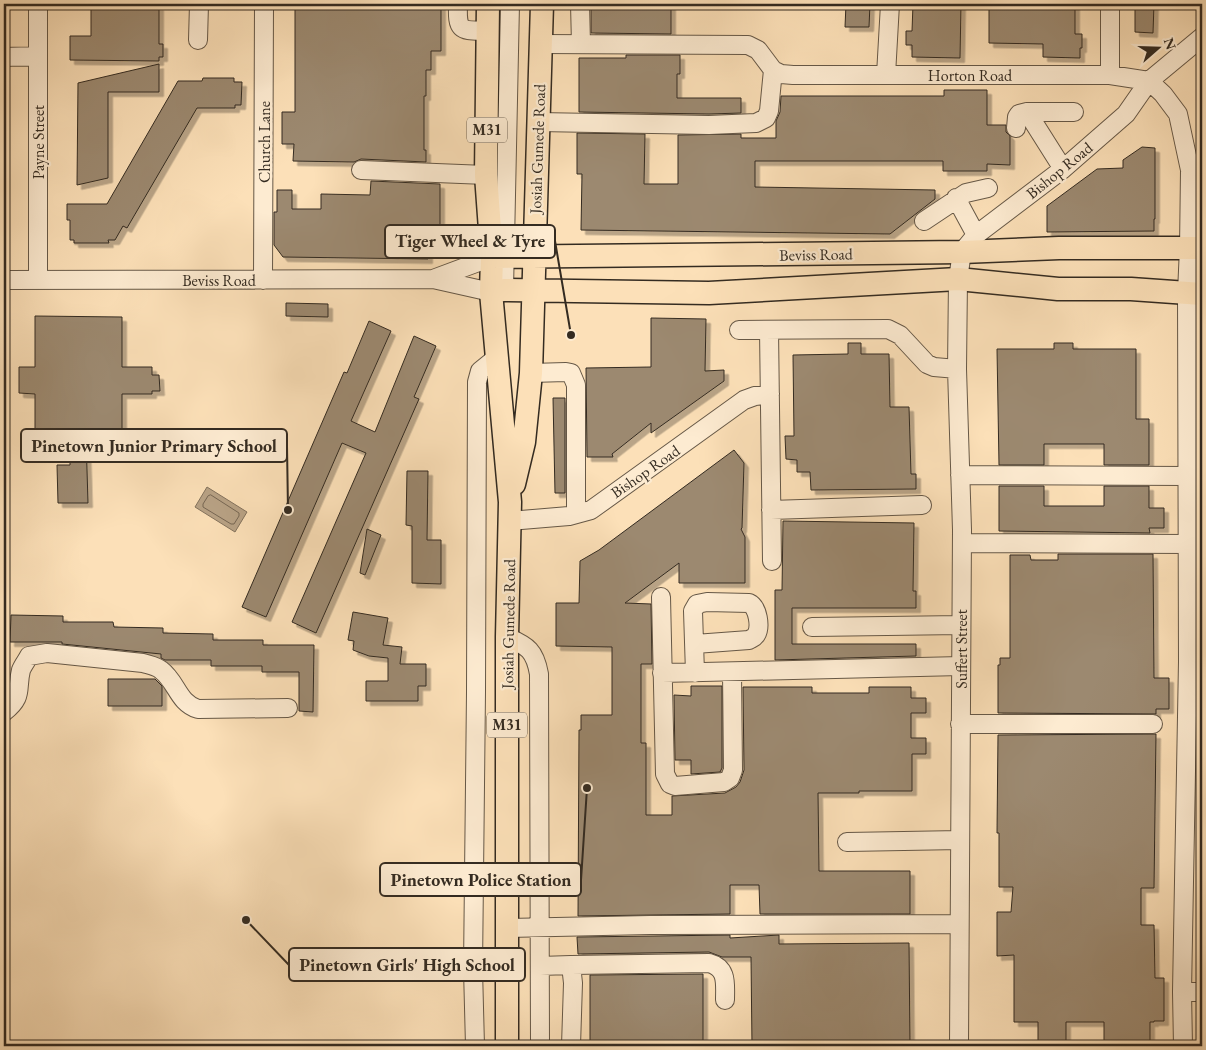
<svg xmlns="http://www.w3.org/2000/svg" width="1206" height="1050" viewBox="0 0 1206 1050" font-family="'EB Garamond',serif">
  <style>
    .water { fill: #b8a285; stroke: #83725d }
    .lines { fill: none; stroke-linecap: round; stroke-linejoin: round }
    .shore { stroke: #766653; stroke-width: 1 }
    .building { fill: #9c8970; stroke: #342b21; filter: url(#shadow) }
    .minor-casing { stroke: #665847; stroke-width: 20 }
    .major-casing { stroke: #342b21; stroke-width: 25 }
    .minor { stroke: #fdebd1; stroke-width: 18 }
    .major { stroke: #fce0b8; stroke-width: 22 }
    .labels { text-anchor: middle; stroke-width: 4.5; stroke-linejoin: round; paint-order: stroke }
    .shield { fill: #fdebd1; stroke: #706556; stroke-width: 1 }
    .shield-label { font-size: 15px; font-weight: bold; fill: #342b21 }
    .street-label { font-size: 16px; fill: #342b21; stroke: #fdebd1 }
    .leader { fill: none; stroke: #342b21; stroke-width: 2 }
    .callout-dot { fill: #342b21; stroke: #fdebd1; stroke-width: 2 }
    .callout { fill: #fdebd1; stroke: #342b21; stroke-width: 2 }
    .callout-label { font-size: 18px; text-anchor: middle; font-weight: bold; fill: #342b21 }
  </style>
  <defs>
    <filter id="shadow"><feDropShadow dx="4.5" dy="4.5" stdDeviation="0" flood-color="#0004"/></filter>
  </defs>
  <rect width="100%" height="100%" fill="#fce0b8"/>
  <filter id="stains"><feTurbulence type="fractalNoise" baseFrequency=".004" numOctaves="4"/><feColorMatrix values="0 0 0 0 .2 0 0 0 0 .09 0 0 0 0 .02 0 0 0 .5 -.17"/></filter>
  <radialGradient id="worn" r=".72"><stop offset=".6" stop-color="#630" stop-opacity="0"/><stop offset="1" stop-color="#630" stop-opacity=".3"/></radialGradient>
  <path class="water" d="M207,487L247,512L235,532L195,507Z"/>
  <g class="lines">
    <path class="shore" d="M211,495L239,513V516L234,524H231L203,507V504L208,496Z"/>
  </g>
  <path class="building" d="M91,4H141V6H159V44H163V57H159V61L70,60V36H91Z
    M295,4H441V51H431V70H426V96H424V150H426V162L361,159L354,162L293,161L294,144H282V112H295Z
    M591,4H671V34L591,33Z
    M846,4H870L869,27H845Z
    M913,4H961L960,58L912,57V45H906V31H912Z
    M989,4H1075V34H1082V48H1080V58L1043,57V44L989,43Z
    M1135,4H1154L1153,33L1135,32Z
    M626,55H680V74H677V98H741V113L709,114L579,112V58H626Z
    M159,64V92H108V178L77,185L78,83Z
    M203,78H234V82H242L241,105H235V108H197L127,228L123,226L115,240H108L109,243H74V240H70V220H67V204H107L178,81H202Z
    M944,90H987V125H1006V132L1010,136V165L987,164V171H943V161H755V187L935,190V199L890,234L581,230L582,174H577V133L645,134L644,184H678V135L741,134V138H776V121L780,112L781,96H944Z
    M1142,147L1155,148V219H1154V231L1047,232V206L1097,169L1123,168V160Z
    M371,181L440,184V244H428V259L283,257L274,245V212H277V190H292V209H321V194L370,195Z
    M286,303L328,304V317L286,316Z
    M35,316L122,317V367H152V375H159L160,391H152V394H122V437H86L88,503H58L57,465H70V437L35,436V394L19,393V367H35Z
    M651,318L706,319L705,371L724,370V381L651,433V423L612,454L613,457H587L586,368L651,367Z
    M369,321L391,331L351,421L375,432L414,336L436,346L414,397L419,399L316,633L292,622L366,453L342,443L266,617L242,607L344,372L347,373Z
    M848,343H861V354H889L890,407H909L911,474H916V489L811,490L810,472H797V460L786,459L785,436H794L793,355L848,354Z
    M1054,343H1073V349H1136V419H1149V465H1104V444H1044V465H999L997,349H1054Z
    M553,398H565V493H555Z
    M734,450L744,463L742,528L741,529L745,537V583H679V563L625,603L651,604L652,664H641V743H646V815H672V796L725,793L736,787L740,782L744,770L743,687H812V693H869V687H911V698H926V713H911V738H926V754H912V791H859V793H818L819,871H910V914H760L759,885H730V914L578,916L579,730H581V715H612V647L556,646V603H579L580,561L599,550Z
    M407,471H428L427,540H441V584L412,583V526L406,525Z
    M999,486H1044V506H1104V486H1149V508H1164V528H1149L1150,533L999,531Z
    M783,521L914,523L913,591H916V608H792V644H916V656L775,660V590H782Z
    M367,529L381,535L365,575L360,573Z
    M1058,554H1153L1154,678H1169V709H1156V714L998,713V665H1000V658H1010V555H1030L1031,560H1058Z
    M353,612L388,618L383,645L402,647L400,664H426V686H418V701H366V681H388V658L369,656L353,650L354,641L348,640Z
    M11,615L63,616V622H113L114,627L163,628V633L213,634V640H263V645H314L313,712L299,711V672H262V666H211V660H165L161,658V654L62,644V642H10Z
    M108,679H155L162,686V706H108Z
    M691,686H722V768L720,772L691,774V760H675L674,695L691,696Z
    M1156,734L1154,888H1141V925H1154L1155,978H1164V1021H1154V1022H1150V1046H1104V1022H1066V1046H1038V1022H1014V955L997,956V912H1011L1013,887H999V833H997L998,735Z
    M730,935V938L779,935V944L909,943L910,1045L752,1046L751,957H722L709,952L578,954L577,937Z
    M703,974V1046L590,1045V975Z"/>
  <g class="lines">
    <defs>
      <path id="minor" d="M458,4C457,33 461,30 488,31
        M580,4L581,44
        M198,40L199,4
        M4,57L38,56
        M773,70L781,74L793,75H1110L1149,81L1163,94L1178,114L1190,170L1189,248L1187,293L1188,661L1182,992L1183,1046
        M886,75L890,4
        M1110,75V4
        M1027,112L1063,169
        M538,122L709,125L756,123L766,118L769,111L773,70L758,50L748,45L541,44
        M1016,128L1017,117L1019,114L1027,112H1074
        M361,170L486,175
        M956,198L976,235
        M924,221L966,193L988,188
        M433,279L492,257
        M4,280L433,279L491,292
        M38,280V4
        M263,280L264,4
        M504,290L510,4
        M739,330L888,329L900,335L927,364L934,367L957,369
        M769,330L772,561
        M531,373L566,372L571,373L576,385V514
        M960,475L1188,476
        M771,510L922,505
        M509,521L569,516L591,510L744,400L755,396L770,394
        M962,543L1188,544
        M661,597L665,774L670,784L675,786L724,782L730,778L733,770L732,672
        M812,627L961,625
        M507,637C528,646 535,651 539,674L540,1046
        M695,644L749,640C752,638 754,638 756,635C761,627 758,607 749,603L707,602L697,604L693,611L695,673
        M662,673L961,666
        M4,712C24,696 16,690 21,670C23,665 27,660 29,656L47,653L143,663C149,665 156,666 161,670C177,682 178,703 198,709L288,708
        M960,724H1153
        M847,842L960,840
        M507,928L650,925L959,924
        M571,965L709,963C728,968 725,984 725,1000
        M540,966L571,965L573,983L571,1046
        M1182,992H1202
        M475,1046L473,969L476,692L477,382L480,371L496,358
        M959,1046L962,530L957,369L958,279L962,252L976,235L1063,169L1126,114L1149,81L1202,37"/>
      <path id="major" d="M488,4L486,175L492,257L491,292L510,502L507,637V1046
        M492,257L962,252L1059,248H1202
        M491,292L504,290L709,293L958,279L1058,289H1131L1202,294
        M514,484L524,442L531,373L542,4"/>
    </defs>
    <use href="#minor" class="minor-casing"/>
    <use href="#major" class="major-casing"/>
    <use href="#minor" class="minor"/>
    <use href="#major" class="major"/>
  </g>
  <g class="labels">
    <g class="shield">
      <rect x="467" y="117.5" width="40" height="25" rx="4"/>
      <rect x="487" y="712.5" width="40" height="25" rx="4"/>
    </g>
    <g class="shield-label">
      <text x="487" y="135">M31</text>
      <text x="507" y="730">M31</text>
    </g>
    <g class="street-label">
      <text x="970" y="81">Horton Road</text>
      <text transform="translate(38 142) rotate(-90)" y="6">Payne Street</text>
      <text transform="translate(264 142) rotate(-90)" y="6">Church Lane</text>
      <text transform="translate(537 149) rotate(-88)" y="6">Josiah Gumede Road</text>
      <text transform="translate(1059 170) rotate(-39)" y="6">Bishop Road</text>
      <text transform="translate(816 254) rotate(-1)" y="6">Beviss Road</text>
      <text x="219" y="286">Beviss Road</text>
      <text transform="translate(645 471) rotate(-35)" y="6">Bishop Road</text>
      <text transform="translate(508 624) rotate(-89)" y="6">Josiah Gumede Road</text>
      <text transform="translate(961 649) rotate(-90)" y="6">Suffert Street</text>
    </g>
  </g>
  <path class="leader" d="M571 335L555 241M288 510L287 446M587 788L581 880M246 920L289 965"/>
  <g class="callout-dot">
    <circle cx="571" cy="335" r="5"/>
    <circle cx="288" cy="510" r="5"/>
    <circle cx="587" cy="788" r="5"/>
    <circle cx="246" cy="920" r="5"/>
  </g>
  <g class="callout">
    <rect x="385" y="225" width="170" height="33" rx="5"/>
    <rect x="21" y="429" width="266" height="33" rx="5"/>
    <rect x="380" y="863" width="201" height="33" rx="5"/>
    <rect x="289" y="948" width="236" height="33" rx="5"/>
  </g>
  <g class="callout-label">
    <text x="470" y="247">Tiger Wheel &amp; Tyre</text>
    <text x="154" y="452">Pinetown Junior Primary School</text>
    <text x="481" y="886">Pinetown Police Station</text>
    <text x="407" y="971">Pinetown Girls' High School</text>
  </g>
  <rect width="1206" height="1050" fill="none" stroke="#fce0b8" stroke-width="20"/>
  <rect x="5" y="5" width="1196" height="1040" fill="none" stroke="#342b21" stroke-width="2.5"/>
  <rect x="10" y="10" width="1186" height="1030" fill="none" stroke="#342b21"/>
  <g transform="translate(1158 48) rotate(70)" stroke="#fdebd1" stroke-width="4" paint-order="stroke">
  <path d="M0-4L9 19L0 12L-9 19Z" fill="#342b21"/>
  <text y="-8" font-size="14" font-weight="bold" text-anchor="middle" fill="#342b21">N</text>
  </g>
  <rect width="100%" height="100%" filter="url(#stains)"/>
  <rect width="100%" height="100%" fill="url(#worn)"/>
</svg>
